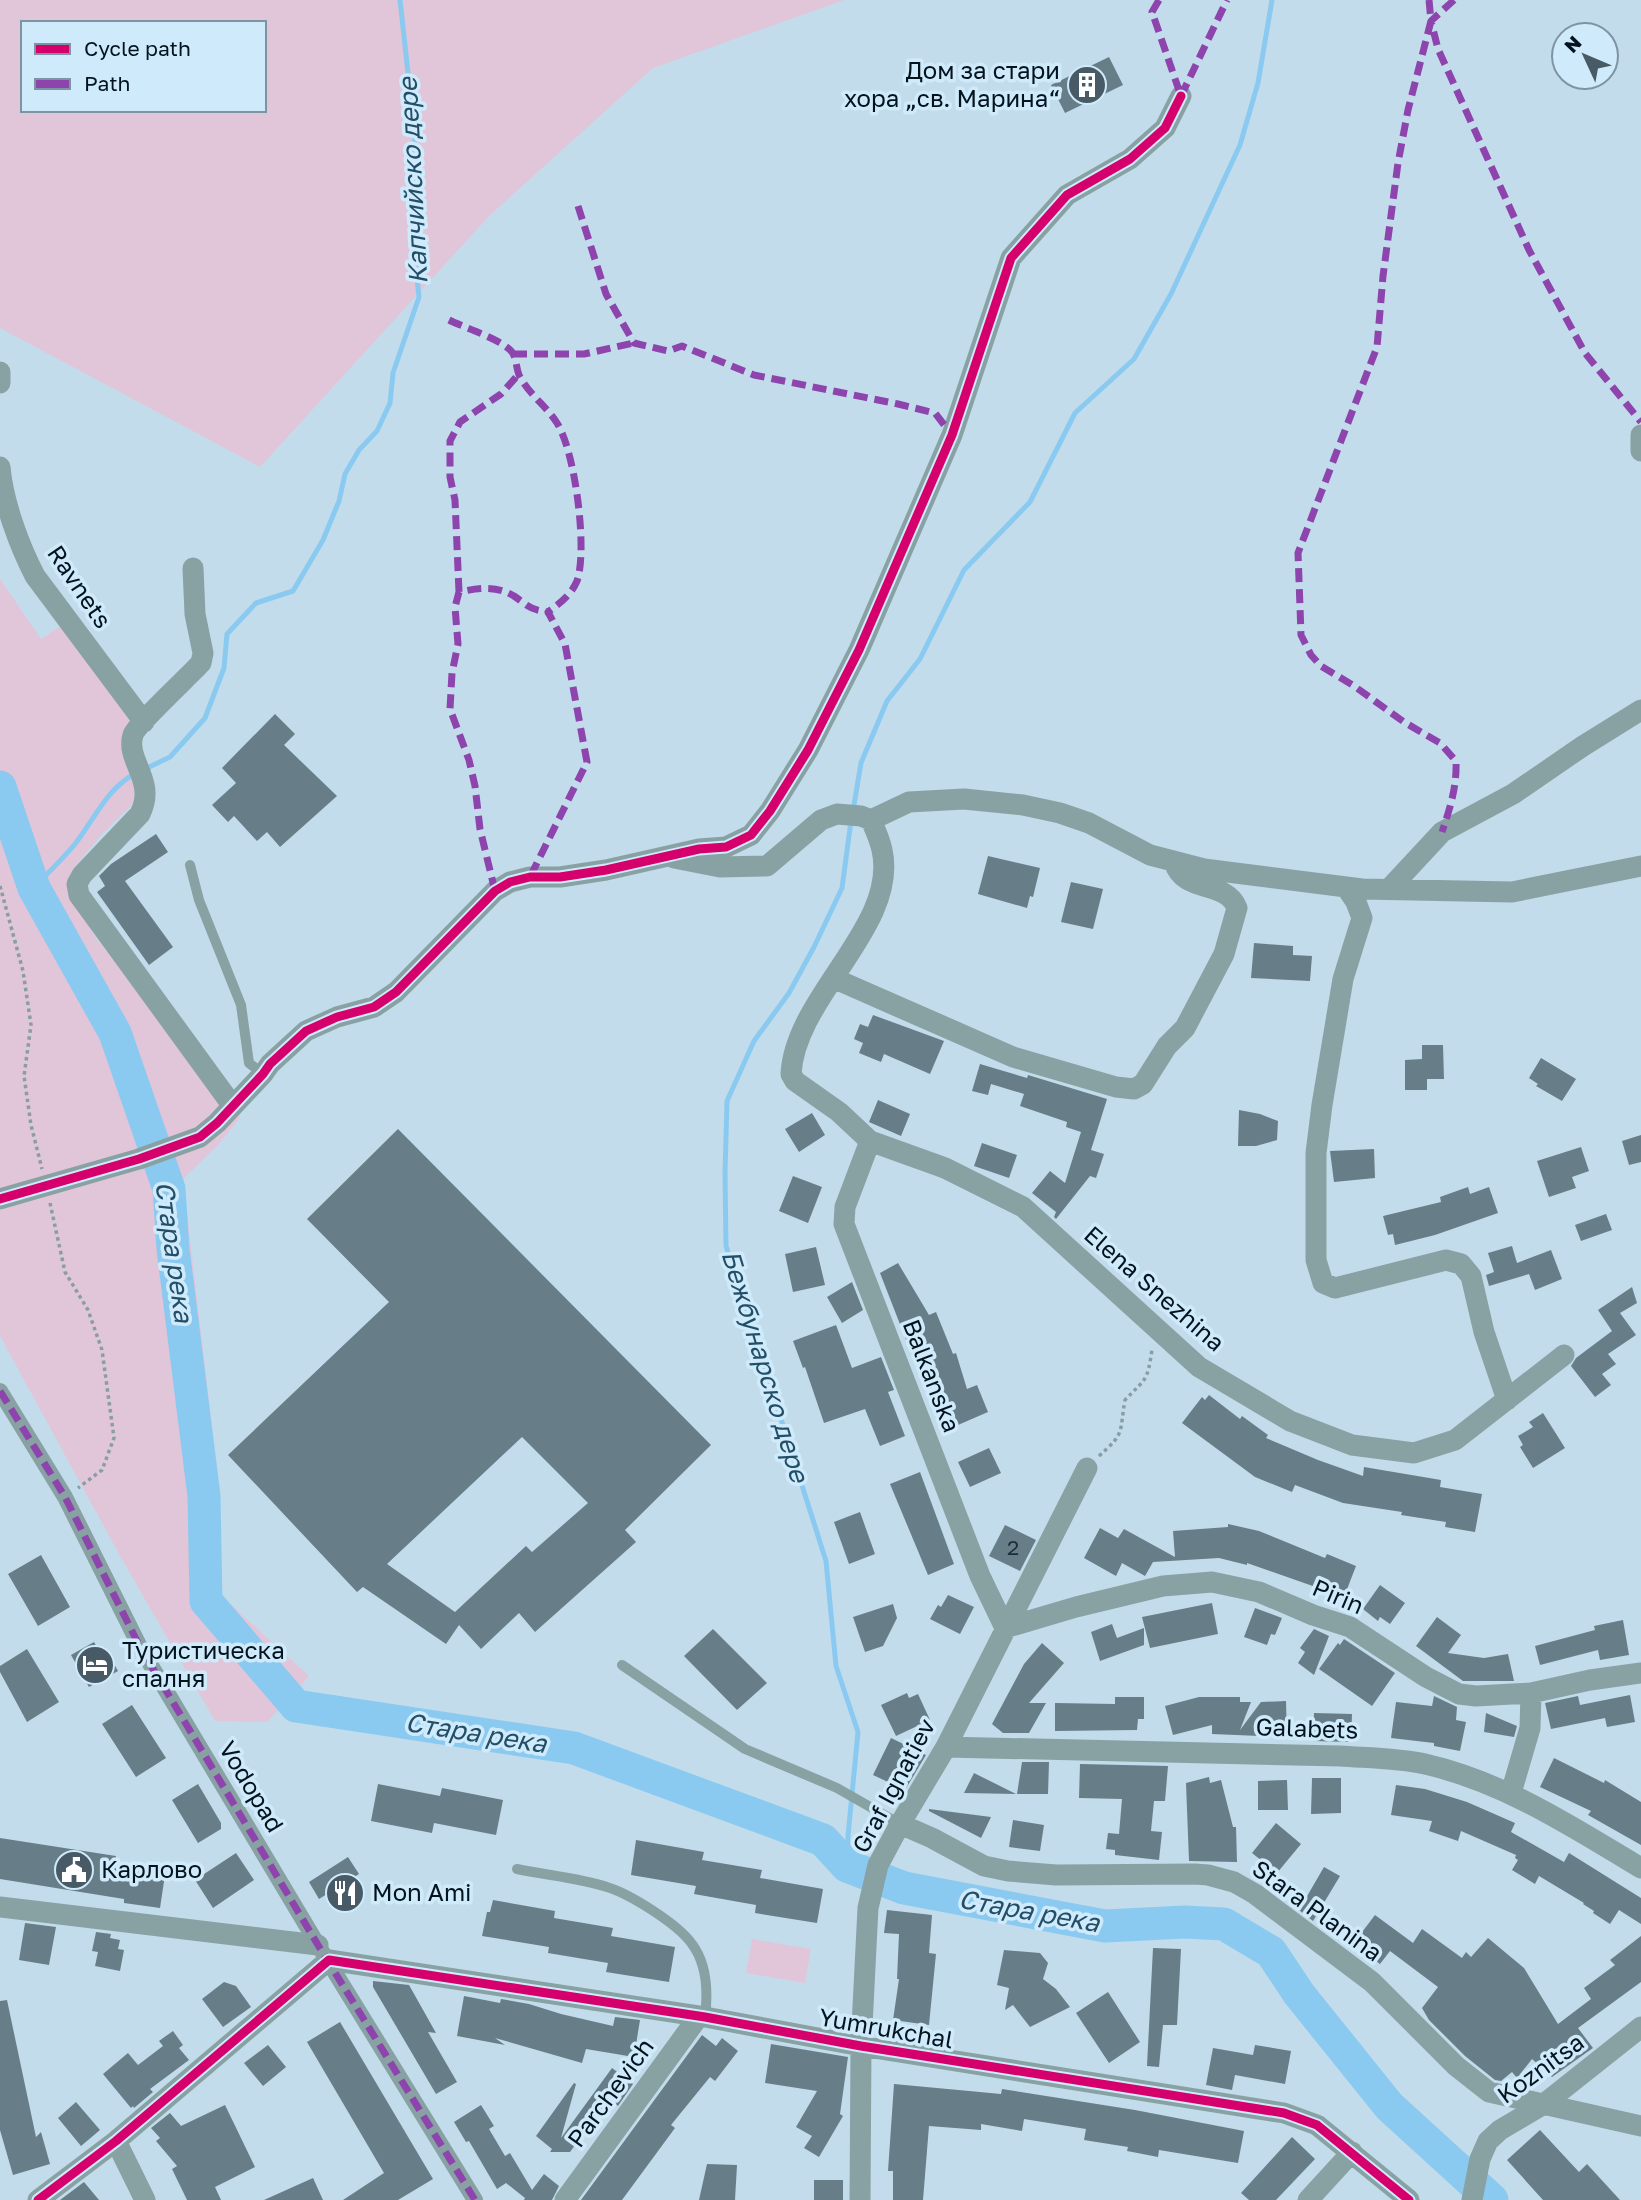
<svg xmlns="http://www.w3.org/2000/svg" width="1641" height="2200" viewBox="0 0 1641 2200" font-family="'Golos Text',sans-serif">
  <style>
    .green { fill: #e1c5d9; fill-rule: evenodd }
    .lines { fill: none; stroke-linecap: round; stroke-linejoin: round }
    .stream { stroke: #8bcaf0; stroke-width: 5 }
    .river { stroke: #8bcaf0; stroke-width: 33 }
    .building { fill: #677e88; fill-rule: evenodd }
    .path { stroke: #879ea3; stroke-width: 3.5; stroke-dasharray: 3.5 3.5; stroke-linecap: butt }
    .service { stroke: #88a2a4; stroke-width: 10 }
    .pedestrian { stroke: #88a2a4; stroke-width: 16 }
    .minor { stroke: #88a2a4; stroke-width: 21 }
    .quiet { stroke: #8e44ad; stroke-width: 7; stroke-dasharray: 14 7; stroke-linecap: butt }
    .cycleway-casing { stroke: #cfeafb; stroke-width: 13 }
    .cycleway { stroke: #d6006c; stroke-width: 9 }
    .labels { text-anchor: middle; stroke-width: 7; stroke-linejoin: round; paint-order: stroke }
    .number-label { font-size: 21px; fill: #1d2e38 }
    .poi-label { font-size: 24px; fill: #04141e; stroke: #cfeafb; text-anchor: start }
    .street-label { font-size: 24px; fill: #04141e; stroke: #cfeafb }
    .water-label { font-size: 26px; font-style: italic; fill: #224e67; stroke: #cfeafb }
  </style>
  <rect width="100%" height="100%" fill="#c3dceb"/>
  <path class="green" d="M0,0H844L653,68L489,216L260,467L0,328ZM23,23H264V110H23Z
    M0,579L41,639L65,623L130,701L129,732L143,770L135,802L103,833L72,870L71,892L95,937L240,1118L218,1145L183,1179L219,1486L216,1591L309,1676L267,1722L215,1721L119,1554L0,1336Z
    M752,1939L811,1949L805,1983L746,1973Z"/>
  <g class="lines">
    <path class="stream" d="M145,769L170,757L205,718L224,668L227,634L256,603L293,591L323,540L339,501L345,474L359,450L377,431L390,403L393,373L419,297L410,212L415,137L400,0
      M853,811L861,763L887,701L920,659L964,570L1030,502L1075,413L1134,359L1171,294L1240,145L1258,83L1272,0
      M34,888C47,873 63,859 75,844C94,820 107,788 136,773
      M847,1866L848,1836L858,1732L836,1666L826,1561L726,1246L725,1173L727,1101L754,1041L789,993L814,947L842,888L851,821"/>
    <path class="river" d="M0,787L34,888L115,1033L169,1189L173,1249L204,1496L206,1601L296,1706L574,1748L823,1840L847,1866L904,1888L1105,1926L1185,1922L1224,1924L1271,1952L1299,1994L1389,2106L1492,2200"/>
  </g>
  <path class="building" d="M1109,57L1123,85L1065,113L1051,85Z
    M275,714L295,734L284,745L337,796L280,847L267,832L257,841L234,816L228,822L212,805L236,783L222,768Z
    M156,834L168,852L125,881L173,947L149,965L97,892L105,886L99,876L111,864Z
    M988,856L1040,868L1033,897L1030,896L1027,908L978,894Z
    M1071,882L1103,889L1093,929L1061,922Z
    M1254,943L1293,946V955L1312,956L1310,981L1251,978Z
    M873,1015L944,1041L930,1074L884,1054L881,1062L859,1053L863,1043L854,1039L860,1024L868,1027Z
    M1422,1045H1443L1444,1079H1427V1090H1405V1060L1422,1059Z
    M1541,1058L1576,1079L1562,1101L1536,1086L1538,1084L1529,1078Z
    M980,1064L1027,1078L1028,1075L1107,1099L1091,1150L1104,1154L1096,1178L1090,1176L1056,1219L1054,1217L1056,1212L1032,1193L1050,1171L1065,1183L1081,1132L1066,1127L1067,1122L1020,1106L1024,1094L991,1084L988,1095L972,1091Z
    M878,1100L910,1114L901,1136L869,1122Z
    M1239,1110L1260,1114L1278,1121L1277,1140L1256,1146H1238Z
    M812,1113L825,1135L799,1152L785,1129Z
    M398,1129L711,1445L625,1530L636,1542L535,1632L519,1613L481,1649L459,1625L446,1644L363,1587L357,1592L228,1455L389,1302L307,1219ZM522,1437L588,1503L532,1552L526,1546L455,1612L387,1564Z
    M1641,1135V1162L1629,1165L1622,1141Z
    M982,1143L1017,1155L1009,1178L974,1166Z
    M1581,1147L1589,1171L1572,1177L1576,1188L1549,1197L1537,1161Z
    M1374,1149L1375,1178L1334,1182L1330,1151Z
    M793,1176L822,1187L808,1223L779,1211Z
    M1468,1187L1470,1194L1489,1187L1498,1213L1435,1235L1395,1245L1393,1234L1388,1235L1383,1216L1441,1202L1440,1197Z
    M1606,1214L1612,1230L1581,1241L1575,1225Z
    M1512,1246L1517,1263L1551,1250L1562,1279L1535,1290L1529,1274L1489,1286L1486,1275L1494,1272L1488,1253Z
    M816,1247L825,1285L793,1292L785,1254Z
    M898,1263L929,1315L936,1312L953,1354L956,1353L967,1389L977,1385L988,1412L958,1425L942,1388L937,1390L925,1350L912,1355L880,1273Z
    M852,1282L863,1310L842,1323L827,1297Z
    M1632,1287L1637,1303L1620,1313L1636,1335L1608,1354L1616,1364L1602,1374L1611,1385L1595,1397L1571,1366L1576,1358L1612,1331L1598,1310Z
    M836,1325L852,1368L881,1357L894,1390L888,1392L905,1436L880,1446L865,1409L824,1423L805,1367L803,1368L793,1341Z
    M1209,1395L1240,1419L1242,1416L1268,1435L1266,1438L1318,1460L1363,1476L1364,1467L1441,1480L1440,1487L1482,1494L1475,1532L1445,1527L1446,1522L1401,1515L1402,1512L1343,1503L1295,1485L1292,1492L1255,1477L1182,1423L1202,1397L1205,1400Z
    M1543,1413L1565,1448L1533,1468L1520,1447L1523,1445L1518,1436L1533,1427L1529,1422Z
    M989,1448L1001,1473L970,1487L958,1462Z
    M920,1472L954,1564L928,1575L890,1484Z
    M860,1512L875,1554L849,1564L834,1522Z
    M1228,1524L1259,1531L1325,1558L1327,1554L1356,1566L1344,1597L1247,1563V1565L1219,1558L1153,1562L1145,1576L1122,1563L1116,1576L1084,1558L1100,1528L1118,1538L1124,1529L1175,1557L1173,1531L1228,1527Z
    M1005,1525L1036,1540L1020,1571L989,1556Z
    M41,1555L70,1607L38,1626L8,1574Z
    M1380,1585L1405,1603L1390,1624L1380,1617L1378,1621L1363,1609Z
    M948,1595L974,1607L960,1634L930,1619L938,1605L941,1607Z
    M1212,1603L1218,1634L1150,1648L1142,1617Z
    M893,1604L897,1618L883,1646L865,1652L853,1617Z
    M1255,1608L1282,1618L1275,1635L1271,1634L1267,1645L1244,1637Z
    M1437,1617L1461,1635L1448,1653L1484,1658L1508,1654L1514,1681H1463L1416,1646Z
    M1623,1620L1629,1655L1600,1660L1598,1650L1540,1665L1535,1646L1595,1630L1594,1626Z
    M1112,1624L1117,1638L1144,1628V1645L1100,1661L1091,1632Z
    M713,1629L767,1683L737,1710L684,1656Z
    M1314,1629L1329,1636L1314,1675L1298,1663L1305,1652L1300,1648Z
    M1344,1639L1395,1673L1372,1706L1319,1669L1338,1643L1340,1645Z
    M94,1642L103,1658L109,1655L118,1671L89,1687L71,1655Z
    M1042,1643L1064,1663L1029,1703H1046L1029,1733H1003L992,1724L1024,1664Z
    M27,1649L59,1702L27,1722L0,1672V1666Z
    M907,1693L909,1698L918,1694L930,1720L896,1736L881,1705Z
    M1630,1695L1635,1722L1607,1727L1605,1718L1551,1729L1545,1703L1578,1696L1580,1705Z
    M1434,1696L1457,1707L1456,1720L1466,1722L1460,1751L1434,1746V1743L1391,1738L1396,1702L1432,1706Z
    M1115,1697H1144V1719H1138L1137,1730L1055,1731V1703L1115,1704Z
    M1199,1697H1240V1702H1251L1240,1730L1261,1702L1286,1701L1287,1737L1212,1734V1725L1173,1735L1165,1706Z
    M132,1705L166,1758L136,1777L102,1724Z
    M1314,1713L1352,1714L1351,1742L1313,1741Z
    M1486,1713L1517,1726L1514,1737L1484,1732Z
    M891,1738L926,1755L905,1790L873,1775Z
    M1554,1758L1604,1783L1605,1780L1641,1802V1845L1588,1815L1591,1811L1540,1787Z
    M1022,1762H1049L1048,1794H1017Z
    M1080,1764L1168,1766L1165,1801H1154L1151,1831L1162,1832L1159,1860L1115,1855V1850L1106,1849L1108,1833L1119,1834L1122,1799L1079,1798Z
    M974,1773L1016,1794L964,1793Z
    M1209,1777L1210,1783L1221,1780L1233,1827H1236L1237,1862L1189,1861L1186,1783Z
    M1312,1778H1341V1813L1311,1814Z
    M1287,1780L1288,1810H1258V1781Z
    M198,1784L221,1823V1829L198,1843L172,1800Z
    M378,1784L440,1796L442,1788L503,1800L496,1835L434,1823L432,1833L371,1821Z
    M1396,1785L1425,1789L1467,1802L1515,1823L1511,1832L1564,1862L1569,1853L1641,1898V1924L1619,1910L1610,1924L1593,1913L1594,1911L1583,1904L1584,1903L1539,1876L1535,1884L1512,1870L1518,1860L1515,1858L1516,1855L1461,1831L1458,1841L1429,1831L1432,1821L1391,1815Z
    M929,1809L991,1817L981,1838L929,1811Z
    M1013,1820L1044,1825L1040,1851L1009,1847Z
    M1276,1823L1301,1844L1277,1873L1252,1853Z
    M0,1838L116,1856L114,1868L165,1875L160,1908L124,1903V1899L0,1879Z
    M636,1840L704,1852L702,1860L762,1870L760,1878L823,1889L817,1923L755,1913L756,1905L694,1894L696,1886L631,1875Z
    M236,1853L254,1880L213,1908L195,1880Z
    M348,1857L359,1874L319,1899L309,1882Z
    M1324,1867L1340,1876L1313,1921L1299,1910Z
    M493,1900L555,1911L554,1918L613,1928L611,1936L675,1947L669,1982L606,1972L608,1963L548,1953L549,1947L482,1936L487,1912H490Z
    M887,1910L932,1915L929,1953L936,1954L929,2025L893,2020L899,1979H897L899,1934L884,1933Z
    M1375,1915L1413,1943L1422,1929L1462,1958L1466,1952L1471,1957L1488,1938L1524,1968L1558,2024L1591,1999L1584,1988L1615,1965L1610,1960L1641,1936V1982L1578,2028L1593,2048L1552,2077L1532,2059L1517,2078L1512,2072L1501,2081L1495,2080L1465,2056L1429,2020L1422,2008L1438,1987L1390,1951L1380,1964L1353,1944Z
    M25,1923L56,1927L49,1965L19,1960Z
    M96,1932L111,1934L110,1938L120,1940L118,1949L124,1950L120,1971L95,1966L98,1952L92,1951Z
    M1153,1948L1181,1949L1177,2025H1163L1159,2067L1147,2066Z
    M1004,1950L1040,1953L1048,1963L1043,1979L1056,1989L1070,2007L1030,2027L1013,2005L1005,2010L1009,1988L997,1985Z
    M373,1981L409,1985L436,2033L428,2032L457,2082L436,2094L373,1987Z
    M224,1982L236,1986L251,2007L223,2027L202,1999Z
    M1108,1992L1140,2042L1109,2063L1076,2013Z
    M464,1996L500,2003L501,1999L529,2004L561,2014L613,2026L615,2017L640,2020L634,2057L586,2049L582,2063L495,2038L505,2045L457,2036Z
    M7,2000L36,2137L41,2132L50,2164L13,2175L0,2130V2001Z
    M340,2022L433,2179L398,2200H343L384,2173L307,2042Z
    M173,2031L183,2045L179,2048L189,2060L150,2089L153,2092L134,2108L133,2106L131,2108L103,2074L128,2053L138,2065L163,2046L159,2041Z
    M702,2035L716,2046L722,2038L738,2051L715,2081L710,2077L671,2125L675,2128L622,2200H581Z
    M771,2044L848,2057L840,2114L843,2116L819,2157L804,2148L812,2136L796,2127L817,2091L765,2083Z
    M268,2045L286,2067L263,2086L244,2063Z
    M1255,2045L1291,2051L1285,2084L1235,2075L1232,2090L1206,2085L1213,2048L1253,2055Z
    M612,2068L633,2084L618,2106L609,2099L570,2152H550L552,2149L536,2136L574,2083L576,2084L561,2138Z
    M894,2084L1001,2094L1002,2089L1135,2110L1244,2131L1238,2163L1159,2150L1158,2157L1127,2151L1128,2147L1084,2140L1086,2129L1024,2119L1022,2131L981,2124V2130L929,2126L923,2200H893V2171H888Z
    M76,2102L100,2130L81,2146L58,2118Z
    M225,2105L255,2167L215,2187L221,2200H187L172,2169L177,2166L156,2141L160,2138L151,2128L170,2113L181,2126Z
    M481,2105L494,2126L489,2129L505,2156L510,2153L532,2190L544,2174L559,2186L552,2200H524L525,2198L506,2183L497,2189L469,2141L466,2142L454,2122Z
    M1540,2130L1579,2172L1587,2164L1620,2200H1543L1507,2160Z
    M1292,2137L1315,2159L1276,2200H1249L1241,2193Z
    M707,2164L737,2165L735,2200H699Z
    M313,2178L323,2200H264Z
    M814,2180H843V2200H814Z
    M84,2182L99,2200H60Z"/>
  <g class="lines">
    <path class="path" d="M0,886L23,971L31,1025L24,1076L31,1125L42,1169
      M50,1203L65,1272L88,1310L102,1350L114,1438L102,1470L78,1488
      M1099,1456C1126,1432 1119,1433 1125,1400C1147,1377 1147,1382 1152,1350"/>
    <path class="service" d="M190,865L199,900L241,1005L249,1063L263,1074
      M622,1665L745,1749L837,1788L900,1824
      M517,1869C545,1875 580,1878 607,1887C630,1894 678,1924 692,1944C707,1964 708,1993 705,2017"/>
    <path class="pedestrian" d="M0,1391L65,1497L140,1647L318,1945L475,2200"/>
    <path class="minor" d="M0,383V372
      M1641,435V451
      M0,467C3,502 19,545 35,576L144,722
      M193,568L195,614L203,653L201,663C190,675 136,725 133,735C125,761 157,780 140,814L82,875L77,884L79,895L232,1105
      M871,820C875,829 880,840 882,850C899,926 795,996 791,1074L795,1081L839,1112L870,1141L945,1168L1023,1207L1199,1367L1290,1421L1352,1445L1414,1453L1455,1440L1564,1355
      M674,858L720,867L767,866L821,820L837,814L861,816L871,820L909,802L964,799L1023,805L1060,813L1089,823L1150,855L1204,869L1362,889L1512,892L1641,866
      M1346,887L1356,902L1362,918L1343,979L1322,1105L1316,1153V1260L1323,1283L1335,1288L1446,1260L1461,1264L1471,1276L1484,1332L1507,1400
      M1390,888L1442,832L1513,794L1583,746L1641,710
      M833,978L1013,1057L1116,1087L1134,1089L1143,1084L1167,1046L1185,1028L1224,954L1237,908C1226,879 1184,895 1174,862
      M870,1141L845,1207L844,1224L980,1576L1005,1628L1076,1607L1163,1586L1212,1582L1259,1592L1313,1615L1350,1627L1426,1677L1459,1694L1476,1696L1531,1693L1590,1680L1641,1673
      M0,1199L139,1159L200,1137L217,1123L263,1074L270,1064L306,1031L337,1017L374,1007L396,992L495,891L510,882L530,877H560L606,870L699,849L726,847L751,835L770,811L808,750L859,650L952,435L1011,258L1067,195L1130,159L1165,128L1181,96
      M946,1747L1340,1756C1368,1758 1398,1758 1425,1764C1504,1782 1573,1827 1641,1868
      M1511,1793L1530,1728L1531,1693
      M900,1824L932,1838L984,1866L1008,1871L1056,1875L1195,1874L1208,1875L1234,1882L1255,1894L1372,1982L1456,2066L1489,2092L1641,2126
      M0,1907L318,1945
      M116,2141L145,2200
      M38,2200L116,2141L329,1960L705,2017L861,2046L1284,2113L1317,2125L1409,2200
      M565,2200L699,2016
      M860,2200L861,2046L868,1908L878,1865L900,1824L946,1747L1087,1468
      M1308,2200L1352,2152
      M1472,2200L1480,2159L1488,2141L1500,2130L1544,2104L1641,2027"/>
    <path class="quiet" d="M1159,0L1152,12L1181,96
      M1429,0L1431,21L1408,110L1398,163L1383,276L1377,347L1298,553L1300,607L1301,635L1311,655L1321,666L1354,686L1404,722L1440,743L1456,761C1457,787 1450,808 1442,832
      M1454,0L1431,21L1438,49L1529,250L1585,353L1641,422
      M1181,96L1227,0
      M578,206L606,294L634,343L668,351L682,346L754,375L898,404L935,413L952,435
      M449,320C465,328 501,339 512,352C517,359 516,370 520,377C530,395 547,407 557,423C575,451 588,550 577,581C571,595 560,603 548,612L565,644L587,762L530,877
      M513,354H584L634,343
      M459,592L455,500L450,477V441L460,422L501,394L518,375
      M495,891L480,829L475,786L469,760L450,709L452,673L458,644L455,607L459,592C478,588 496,585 514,596C530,607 528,609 548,612
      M0,1391L65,1497L140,1647L318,1945L475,2200"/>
    <defs>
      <path id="cycleway" d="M0,1199L139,1159L200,1137L217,1123L263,1074L270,1064L306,1031L337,1017L374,1007L396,992L495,891L510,882L530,877H560L606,870L699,849L726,847L751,835L770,811L808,750L859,650L952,435L1011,258L1067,195L1130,159L1165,128L1181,96
        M38,2200L116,2141L329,1960L705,2017L861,2046L1284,2113L1317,2125L1409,2200"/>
    </defs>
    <use href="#cycleway" class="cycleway-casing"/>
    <use href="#cycleway" class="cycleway"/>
  </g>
  <defs>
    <symbol id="building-disc" viewBox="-11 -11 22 22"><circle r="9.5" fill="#475a66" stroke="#cfeafb"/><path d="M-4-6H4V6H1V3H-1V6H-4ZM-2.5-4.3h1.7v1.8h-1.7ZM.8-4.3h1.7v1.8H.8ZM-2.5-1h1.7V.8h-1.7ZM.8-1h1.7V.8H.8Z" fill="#fff"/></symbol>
    <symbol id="hotel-disc" viewBox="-11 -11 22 22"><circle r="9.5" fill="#475a66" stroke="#cfeafb"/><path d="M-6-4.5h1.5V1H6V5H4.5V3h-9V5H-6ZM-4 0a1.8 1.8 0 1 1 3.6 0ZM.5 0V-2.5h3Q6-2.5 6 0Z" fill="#fff"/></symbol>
    <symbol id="civic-disc" viewBox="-11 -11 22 22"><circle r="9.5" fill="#475a66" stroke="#cfeafb"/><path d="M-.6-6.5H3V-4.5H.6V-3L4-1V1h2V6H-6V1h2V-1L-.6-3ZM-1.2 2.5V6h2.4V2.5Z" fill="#fff"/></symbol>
    <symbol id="restaurant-disc" viewBox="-11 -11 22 22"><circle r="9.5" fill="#475a66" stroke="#cfeafb"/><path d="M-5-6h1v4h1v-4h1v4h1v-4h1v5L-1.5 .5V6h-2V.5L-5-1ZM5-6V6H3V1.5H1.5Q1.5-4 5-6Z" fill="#fff"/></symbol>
  </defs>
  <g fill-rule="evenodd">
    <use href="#building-disc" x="1065" y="63" width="44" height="44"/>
    <use href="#hotel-disc" x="73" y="1643" width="44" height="44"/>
    <use href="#civic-disc" x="52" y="1848" width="44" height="44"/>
    <use href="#restaurant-disc" x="323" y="1871" width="44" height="44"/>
  </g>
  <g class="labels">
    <g class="number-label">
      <text x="1013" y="1555">2</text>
    </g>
    <g class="poi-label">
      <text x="1060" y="79" text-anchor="end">Дом за стари<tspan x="1060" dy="28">хора „св. Марина“</tspan></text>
      <text x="122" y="1659">Туристическа<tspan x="122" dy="28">спалня</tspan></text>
      <text x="101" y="1878">Карлово</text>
      <text x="372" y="1901">Mon Ami</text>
    </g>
    <g class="street-label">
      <text transform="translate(79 587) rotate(56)" y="8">Ravnets</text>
      <text transform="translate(1154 1289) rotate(41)" y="8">Elena Snezhina</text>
      <text transform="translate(931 1376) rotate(69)" y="8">Balkanska</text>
      <text transform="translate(1338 1597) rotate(23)" y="8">Pirin</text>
      <text transform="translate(1307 1729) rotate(2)" y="8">Galabets</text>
      <text transform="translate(894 1786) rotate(-62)" y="8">Graf Ignatiev</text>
      <text transform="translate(251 1787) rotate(59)" y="8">Vodopad</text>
      <text transform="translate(1317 1911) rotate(36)" y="8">Stara Planina</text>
      <text transform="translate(886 2029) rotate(10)" y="8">Yumrukchal</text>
      <text transform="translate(1541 2069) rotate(-36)" y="8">Koznitsa</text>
      <text transform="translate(611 2093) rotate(-54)" y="8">Parchevich</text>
    </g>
    <g class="water-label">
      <text transform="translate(413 181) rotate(-93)" y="9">Капчийско дере</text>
      <text transform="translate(174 1252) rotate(82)" y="9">Стара река</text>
      <text transform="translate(765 1366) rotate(73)" y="9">Бежбунарско дере</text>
      <text transform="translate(476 1733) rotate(9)" y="9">Стара река</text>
      <text transform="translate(1029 1911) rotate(10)" y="9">Стара река</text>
    </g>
  </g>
  <rect x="21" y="21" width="245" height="91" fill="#cfeafb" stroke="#7e94a3" stroke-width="2"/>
  <rect x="35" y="44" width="35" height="10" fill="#d6006c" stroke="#7e94a3" stroke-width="2"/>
  <text x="84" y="56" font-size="21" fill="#04141e">Cycle path</text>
  <rect x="35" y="79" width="35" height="10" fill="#8e44ad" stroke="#7e94a3" stroke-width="2"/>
  <text x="84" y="91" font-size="21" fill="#04141e">Path</text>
  <g transform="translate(1585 56) rotate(314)"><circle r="33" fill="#cfeafb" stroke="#7e94a3" stroke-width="2"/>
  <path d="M0-5L12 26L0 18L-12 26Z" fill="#475a66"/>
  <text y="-10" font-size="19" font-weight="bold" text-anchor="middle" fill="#04141e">N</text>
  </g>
</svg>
